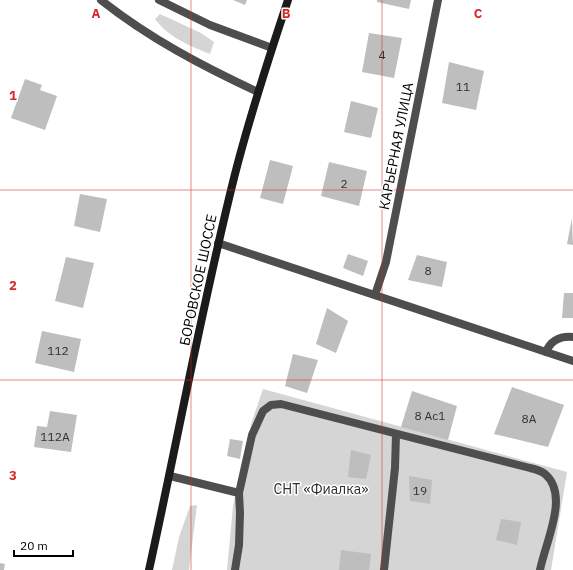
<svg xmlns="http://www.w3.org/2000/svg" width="573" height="570" viewBox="0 0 573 570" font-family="'IBM Plex Sans',sans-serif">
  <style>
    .green { fill: #d5d5d5 }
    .building { fill: #bebebe }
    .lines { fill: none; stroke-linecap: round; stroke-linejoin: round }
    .lane { stroke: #4e4e4e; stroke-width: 8 }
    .street { stroke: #4e4e4e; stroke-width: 8 }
    .secondary { stroke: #1b1b1b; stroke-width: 8 }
    .grid { fill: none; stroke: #d62828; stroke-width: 1; stroke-opacity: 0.55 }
    .labels { text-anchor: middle; stroke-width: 3; stroke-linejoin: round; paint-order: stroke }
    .number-label { font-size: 12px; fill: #303030 }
    .street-label { font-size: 14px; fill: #000; stroke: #fff }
    .park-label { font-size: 14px; fill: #2c2c2c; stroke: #fff }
    .grid-label { font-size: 13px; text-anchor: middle; font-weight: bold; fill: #d62828; stroke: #fff; stroke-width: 3; stroke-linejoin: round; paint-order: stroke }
  </style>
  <rect width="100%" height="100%" fill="#fff"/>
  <path class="green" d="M160,14L201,33L214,42L210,54C190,46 168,37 155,19Z
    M263,389L567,472L551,570H227L233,506L252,421Z
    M197,505L189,570H172L179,537L190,506Z"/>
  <path class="building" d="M233,0H247L245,5Z
    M377,0H411L409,9L377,2Z
    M369,33L402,38L394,78L362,72Z
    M449,62L484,71L476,110L442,103Z
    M25,79L42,85L40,90L57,96L45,130L11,118Z
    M351,101L378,108L371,138L344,132Z
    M270,160L293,166L283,204L260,198Z
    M329,162L367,171L359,206L321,196Z
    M80,194L107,199L100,232L74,226Z
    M572,218L573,245L567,244Z
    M348,254L368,261L363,276L343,268Z
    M417,255L447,262L442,287L408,280Z
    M66,257L94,263L83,308L55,301Z
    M564,293H573V318H562Z
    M327,308L348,321L336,353L316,344Z
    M42,331L81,339L74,372L35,363Z
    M293,354L318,360L307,393L285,386Z
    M512,387L564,405L548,447L494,434Z
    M412,391L457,406L448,440L401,427Z
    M50,411L77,415L71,452L34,447L37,426L47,427Z
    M230,439L243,441L240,459L227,456Z
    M351,450L371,455L366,479L348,477Z
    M409,476L432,480L430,504L410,501Z
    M501,519L521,522L517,545L496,540Z
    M341,550L371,554L369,570H339Z
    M0,563L5,564L4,570H0Z"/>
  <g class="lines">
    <path class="lane" d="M101,0C149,38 202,66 258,92
      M159,0L210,25L272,48
      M546,352C551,340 560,336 573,337
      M384,570L395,468L396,434"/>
    <path class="street" d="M218,243L573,361
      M375,295L386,262L438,0
      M170,476L239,493
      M235,570L239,545L240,513L239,493L252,435L263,411L271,405L281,404L530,468C535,469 541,471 545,474C570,495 545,543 540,570"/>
    <path class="secondary" d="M149,570C178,438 202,305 235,174C250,115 269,57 288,0"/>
  </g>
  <path class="grid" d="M191,0V570M382,0V570M0,190H573M0,380H573"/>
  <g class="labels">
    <g class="number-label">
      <text x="382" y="59">4</text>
      <text x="463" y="91">11</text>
      <text x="344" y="188">2</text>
      <text x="428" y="275">8</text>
      <text x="58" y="355">112</text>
      <text x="430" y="420">8 Ас1</text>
      <text x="529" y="423">8А</text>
      <text x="55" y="441">112А</text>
      <text x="420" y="495">19</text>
    </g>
    <g class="street-label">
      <text transform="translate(396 146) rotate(-79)" y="5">КАРЬЕРНАЯ УЛИЦА</text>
      <text transform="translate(198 280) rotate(-78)" y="5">БОРОВСКОЕ ШОССЕ</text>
    </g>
    <g class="park-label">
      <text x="321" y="494">СНТ «Фиалка»</text>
    </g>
  </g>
  <g class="grid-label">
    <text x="96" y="18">A</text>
    <text x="286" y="18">B</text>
    <text x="478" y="18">C</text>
    <text x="13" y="100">1</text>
    <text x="13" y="290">2</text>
    <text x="13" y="480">3</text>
  </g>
  <path d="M14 550v6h59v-6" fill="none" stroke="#000000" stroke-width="2"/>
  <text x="20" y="550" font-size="12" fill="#000000" stroke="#ffffff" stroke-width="3" paint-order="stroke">20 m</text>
</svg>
